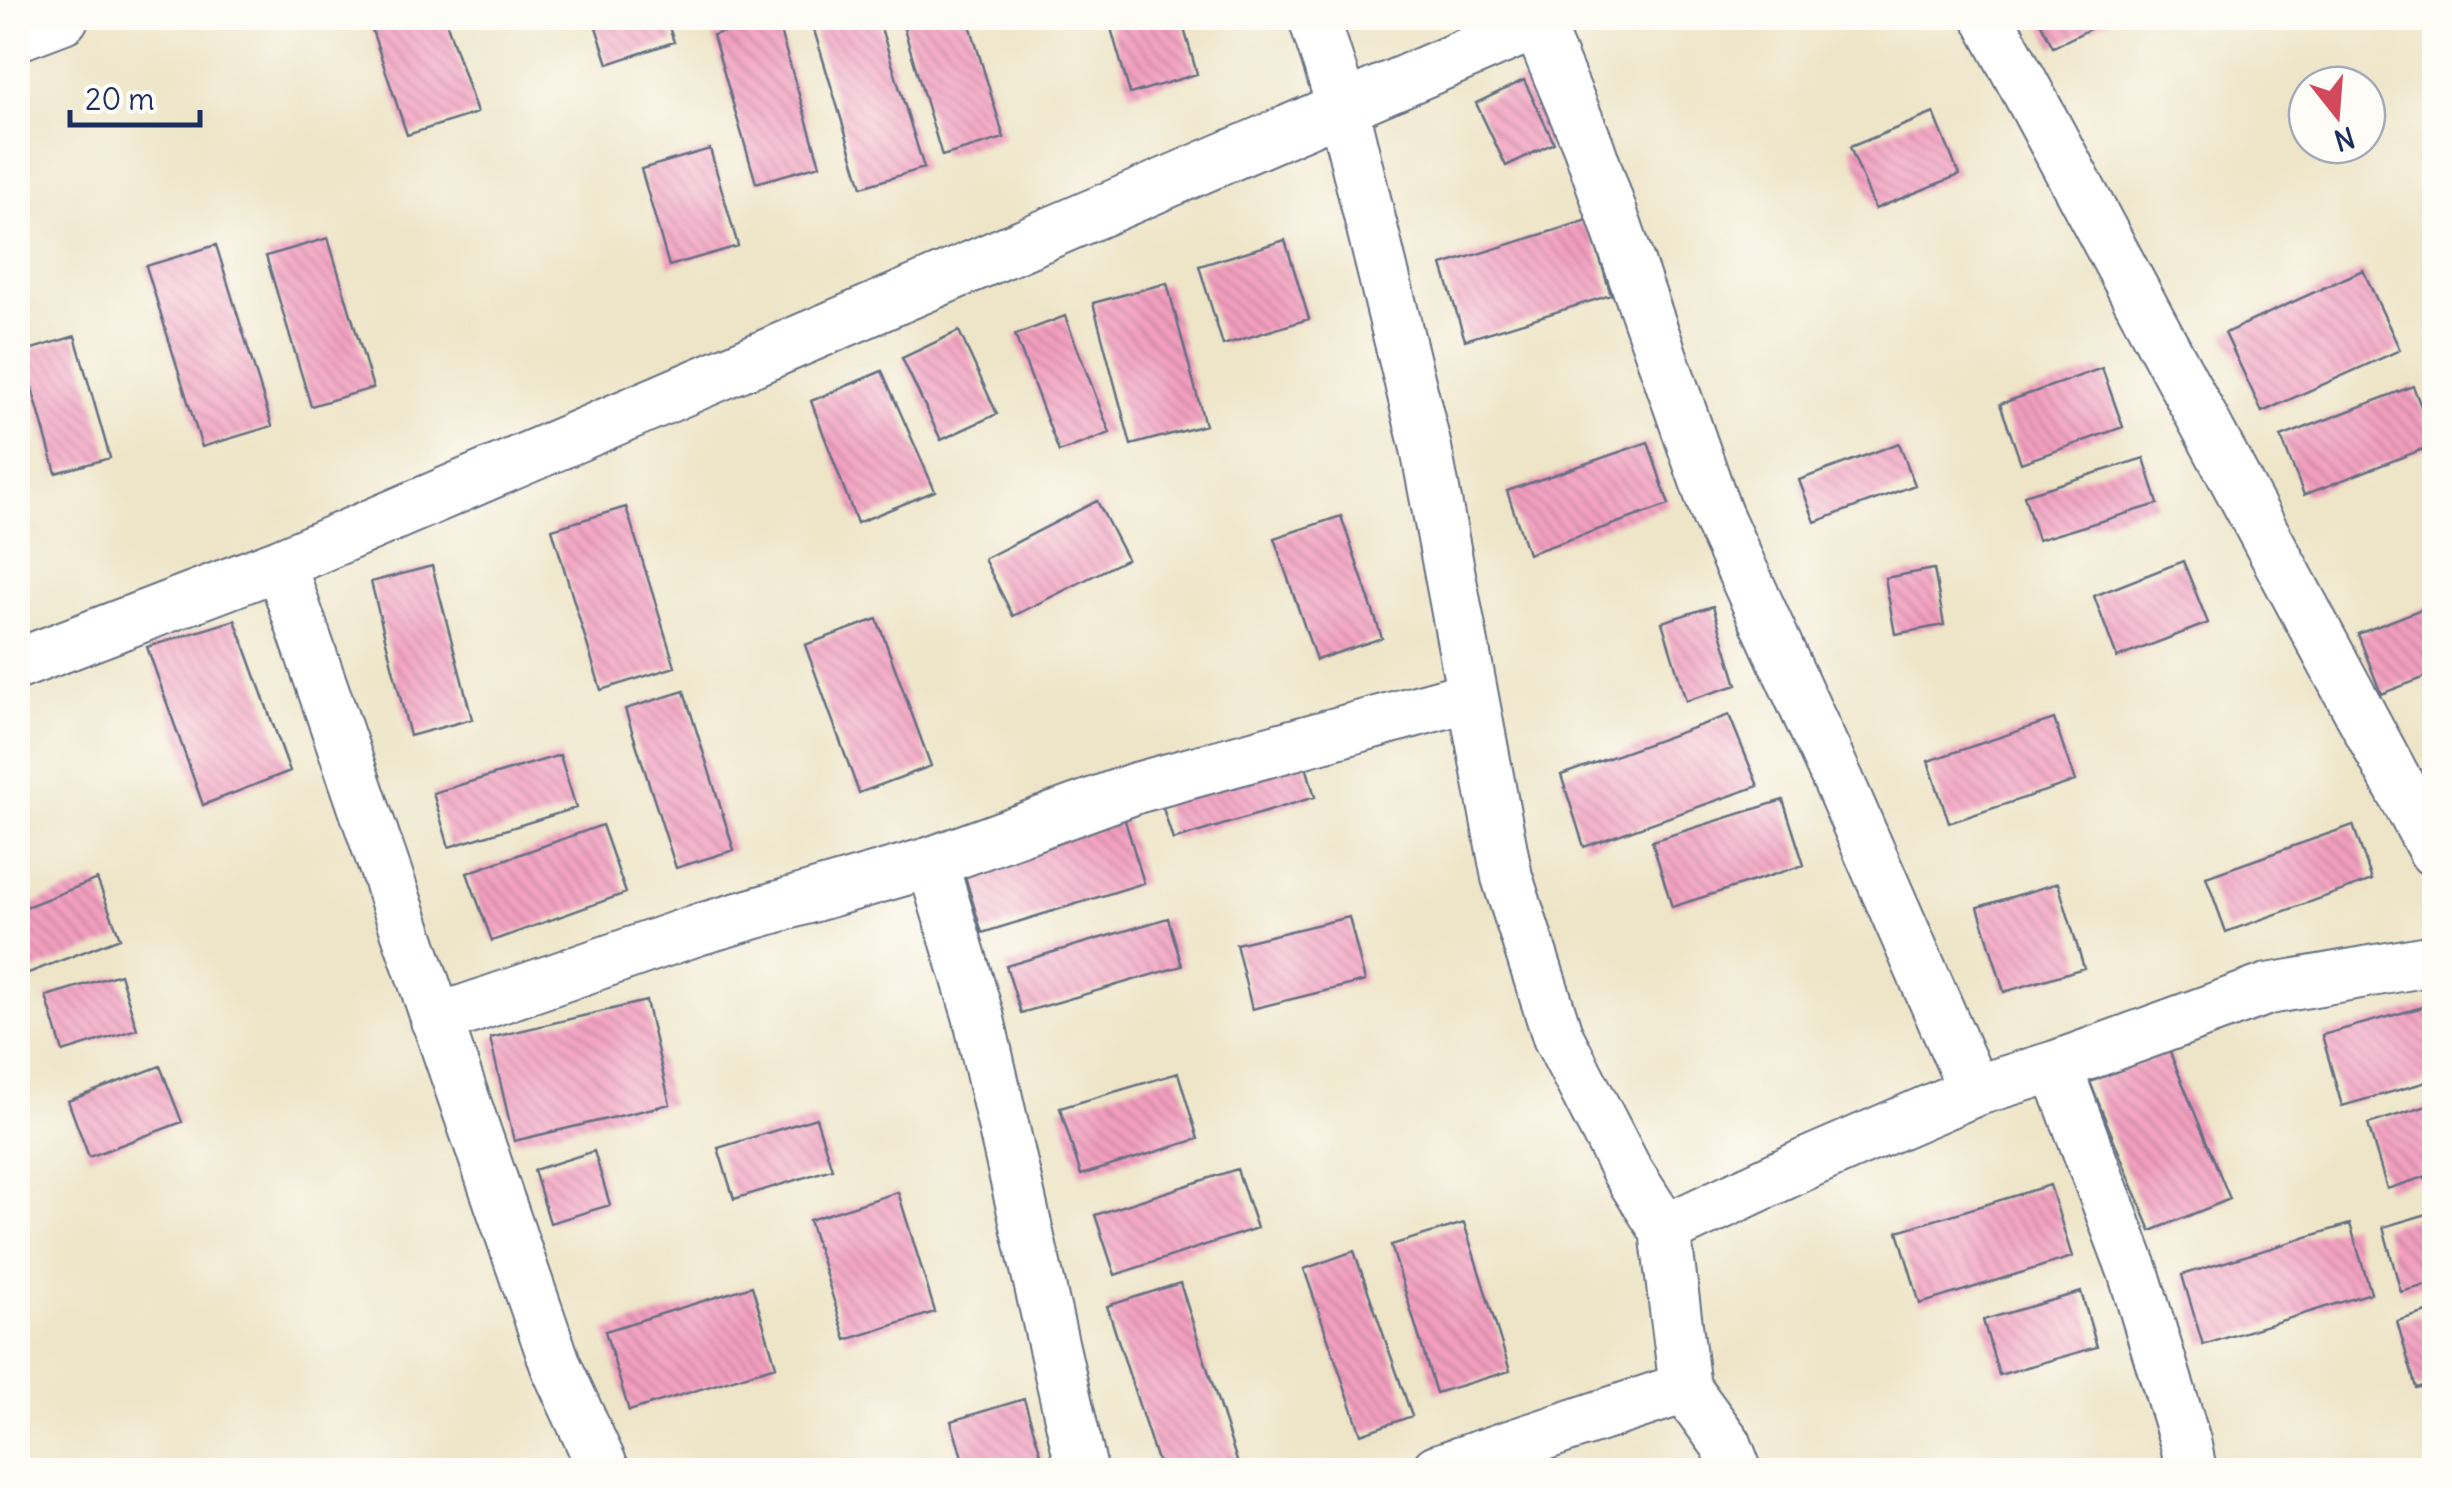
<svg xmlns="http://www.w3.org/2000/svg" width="2452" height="1488" viewBox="0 0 2452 1488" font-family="Delius,sans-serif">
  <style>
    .building { fill: url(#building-back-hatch) }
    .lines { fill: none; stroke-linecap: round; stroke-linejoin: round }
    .minor-casing { stroke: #656f83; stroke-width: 54 }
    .minor { stroke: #fff; stroke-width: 50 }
  </style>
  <defs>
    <pattern id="building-back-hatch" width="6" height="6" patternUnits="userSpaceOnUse" patternTransform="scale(2.5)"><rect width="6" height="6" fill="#f39fbf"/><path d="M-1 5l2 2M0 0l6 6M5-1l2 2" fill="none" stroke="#c4829e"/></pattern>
  </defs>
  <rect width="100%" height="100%" fill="#fdfcf7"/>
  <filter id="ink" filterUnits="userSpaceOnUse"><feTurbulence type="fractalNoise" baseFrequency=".01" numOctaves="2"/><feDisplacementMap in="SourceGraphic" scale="20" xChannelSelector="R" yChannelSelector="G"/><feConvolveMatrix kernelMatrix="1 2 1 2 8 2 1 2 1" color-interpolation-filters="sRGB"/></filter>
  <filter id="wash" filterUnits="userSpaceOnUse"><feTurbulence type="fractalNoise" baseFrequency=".0048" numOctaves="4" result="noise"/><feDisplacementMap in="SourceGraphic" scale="40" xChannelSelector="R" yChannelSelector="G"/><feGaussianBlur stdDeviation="2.25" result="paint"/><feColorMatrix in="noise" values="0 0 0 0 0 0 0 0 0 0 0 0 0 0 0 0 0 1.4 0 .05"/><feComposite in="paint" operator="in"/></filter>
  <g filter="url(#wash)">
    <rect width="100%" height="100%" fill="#eee5c8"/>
    <g id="blocks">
      <path class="building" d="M368,18H445L477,113L407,135Z
        M593,18H666L674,42L608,64Z
        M769,18H776L820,165L756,183L713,35Z
        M854,18H878L924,168L862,187L814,30Z
        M919,18H968L1004,138L942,156L902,22Z
        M1108,18H1181L1197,74L1130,94Z
        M2038,18H2112L2053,47Z
        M1524,80L1554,143L1506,166L1476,103Z
        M1934,113L1959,175L1875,209L1850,147Z
        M710,149L738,246L669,266L641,169Z
        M1588,220L1611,295L1465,340L1442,265Z
        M328,238L373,388L311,406L266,256Z
        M1285,240L1309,319L1223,345L1199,266Z
        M216,245L272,426L202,447L146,266Z
        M2363,270L2400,350L2262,412L2225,333Z
        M1167,283L1205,425L1131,445L1093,303Z
        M1065,316L1110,433L1059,452L1015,335Z
        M959,331L997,414L941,440L902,358Z
        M75,336L110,458L56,473L22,352Z
        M2102,368L2123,427L2021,463L2000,404Z
        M882,371L935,491L857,523L811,401Z
        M2413,386L2434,439V445L2304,495L2281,437Z
        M1648,442L1669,505L1528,554L1507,491Z
        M1899,443L1915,485L1815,522L1799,480Z
        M2144,458L2158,504L2038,540L2024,495Z
        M1097,501L1127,559L1013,616L984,559Z
        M626,507L675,667L601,690L552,529Z
        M1341,516L1382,638L1316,660L1274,538Z
        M2183,561L2208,623L2117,658L2094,596Z
        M432,566L472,719L410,736L371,582Z
        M1934,569L1944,625L1895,634L1885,578Z
        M2434,604V674L2381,694L2358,634Z
        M1713,606L1737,685L1686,701L1662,622Z
        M877,619L931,766L859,793L805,645Z
        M235,620L290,771L203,805L147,647Z
        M684,691L734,850L676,868L625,709Z
        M1729,715L1758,786L1584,847L1561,775Z
        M2054,719L2075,781L1949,823L1928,761Z
        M1299,742L1315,797L1173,840L1156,786Z
        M560,755L576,808L449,847L433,793Z
        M1783,800L1804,865L1672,907L1652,841Z
        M1123,814L1144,883L982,933L961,863Z
        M602,825L626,893L492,941L467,873Z
        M2353,825L2372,880L2226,932L2206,877Z
        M97,879L120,938L18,977V910Z
        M2058,883L2084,968L2004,992L1978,907Z
        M1349,917L1365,981L1252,1009L1236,944Z
        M1168,918L1182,966L1021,1013L1006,966Z
        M120,974L137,1029L63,1052L46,996Z
        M646,1001L670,1104L514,1141L490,1038Z
        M2434,1004V1080L2342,1106L2322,1035Z
        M2169,1050L2230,1199L2151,1231L2090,1082Z
        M160,1066L182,1122L89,1157L68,1101Z
        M1178,1073L1198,1139L1081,1175L1060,1108Z
        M2434,1104V1174L2387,1189L2368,1124Z
        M816,1118L832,1169L734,1199L718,1148Z
        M594,1151L610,1205L550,1223L534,1170Z
        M1237,1169L1257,1228L1115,1275L1095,1215Z
        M2050,1185L2072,1257L1920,1304L1898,1231Z
        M898,1192L935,1312L846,1340L809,1220Z
        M2434,1212V1283L2401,1292L2383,1227Z
        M1464,1223L1510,1371L1436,1393L1391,1245Z
        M2350,1224L2371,1293L2203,1345L2182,1275Z
        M1354,1251L1412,1416L1361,1434L1304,1269Z
        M1180,1283L1237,1461L1210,1470H1160L1107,1306Z
        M752,1286L776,1366L629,1411L605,1331Z
        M2081,1292L2097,1347L1999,1375L1983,1320Z
        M2434,1310V1383L2416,1388L2397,1321Z
        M1024,1399L1046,1470H966L951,1421Z"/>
    </g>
  </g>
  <g filter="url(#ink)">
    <use href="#blocks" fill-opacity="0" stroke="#656f83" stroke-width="2.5"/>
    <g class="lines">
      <defs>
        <path id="minor" d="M1314,18L1342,105L1426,448L1507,877L1558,1037L1627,1171L1665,1230L1685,1388L1726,1444L1736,1470
          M1988,18L2434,851
          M1537,23L1588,145L1717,515L1839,782L1974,1091
          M18,35L63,18
          M280,564L556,1366L604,1470
          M18,664L280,564L1550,18
          M932,862L978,1015L1082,1470
          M436,1020L697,930L932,862L1136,788L1471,696
          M2056,1066L2133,1271L2185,1441L2191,1470
          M1665,1230L1810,1162L1974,1091L2056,1066L2268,989L2434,960
          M1437,1470L1685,1388"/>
      </defs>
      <use href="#minor" class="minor-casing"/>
      <use href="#minor" class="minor"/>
    </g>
  </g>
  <rect width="2452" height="1488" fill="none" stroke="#fdfcf7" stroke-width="60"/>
  <g transform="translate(2337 115) rotate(163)"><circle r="48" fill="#fdfcf7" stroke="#a3aaba" stroke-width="2.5"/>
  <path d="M0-8L18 38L0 25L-18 38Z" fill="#d1495b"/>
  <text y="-15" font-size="28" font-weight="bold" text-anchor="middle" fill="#1b2f5e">N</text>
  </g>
  <path d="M70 110v15h130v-15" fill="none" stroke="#1b2f5e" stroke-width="5"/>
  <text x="85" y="110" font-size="30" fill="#1b2f5e" stroke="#fdfcf7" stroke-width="8" paint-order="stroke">20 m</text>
</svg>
